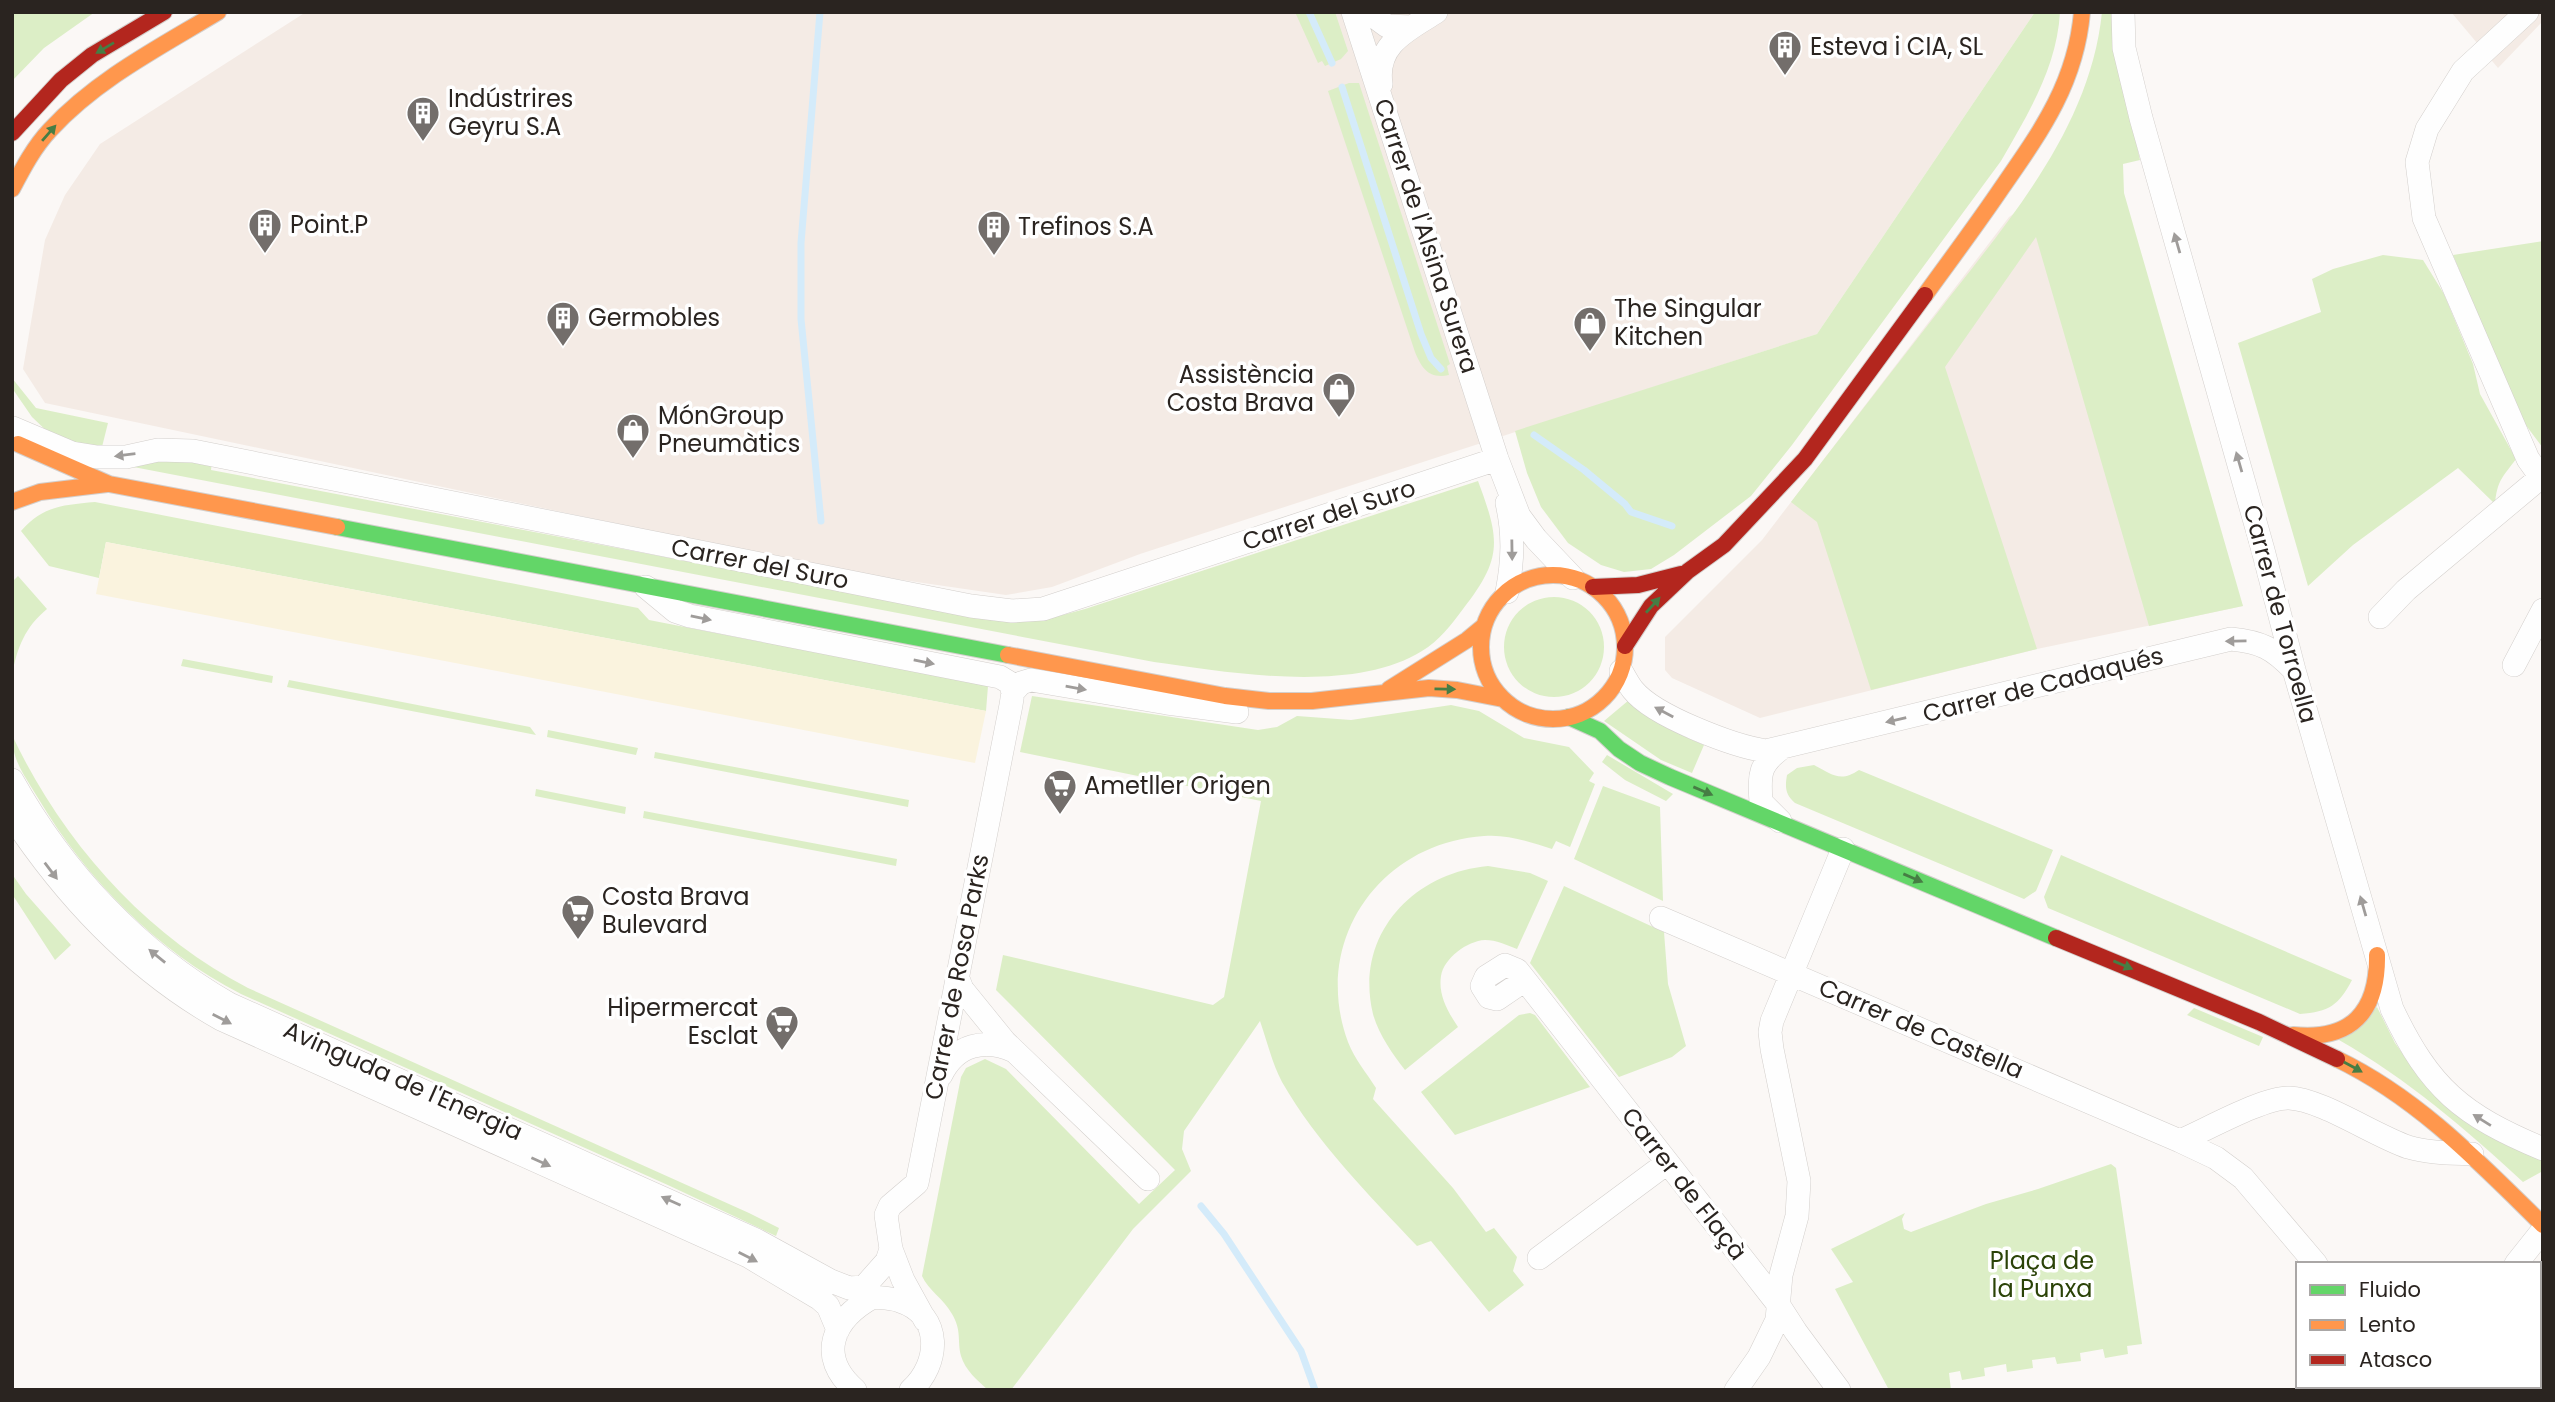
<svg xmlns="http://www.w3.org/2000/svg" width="2555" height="1402" viewBox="0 0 2555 1402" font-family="Poppins,sans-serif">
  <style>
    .built { fill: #f4ebe5 }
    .green { fill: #dceec6 }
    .sand { fill: #faf3de }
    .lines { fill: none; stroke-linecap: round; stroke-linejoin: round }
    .stream { stroke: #d4ebfa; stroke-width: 7 }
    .street-casing { stroke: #d3cfcc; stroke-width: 24 }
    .fast-casing { stroke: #d3cfcc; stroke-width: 18 }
    .slow-casing { stroke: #d3cfcc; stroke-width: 18 }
    .jam-casing { stroke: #d3cfcc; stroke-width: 18 }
    .street { stroke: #fefefe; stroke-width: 23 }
    .fast { stroke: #63d668; stroke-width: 16 }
    .slow { stroke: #ff974d; stroke-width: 16 }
    .jam { stroke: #b3261e; stroke-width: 16 }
    .oneway { fill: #467d44 }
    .oneway2 { fill: #9f9c9a }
    .labels { text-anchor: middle; stroke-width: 7; stroke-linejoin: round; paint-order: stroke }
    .poi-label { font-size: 24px; fill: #2a2420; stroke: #fff; text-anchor: start }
    .street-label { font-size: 24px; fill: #2a2420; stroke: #fff }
    .park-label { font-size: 24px; fill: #2b4307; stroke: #fff }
  </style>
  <rect width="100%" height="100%" fill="#fbf8f6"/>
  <path class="built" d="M306,12H2035L1817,334L1140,554L1052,587L1006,595L841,571L45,403L23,369L45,240L65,195L100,144Z
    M2451,12H2543V21L2498,68Z
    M2045,193L2243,606L2037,649L1760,718L1672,678L1665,670V637L1762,540L2009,217Z"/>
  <path class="green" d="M12,12H95L44,48L12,81Z
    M1295,12H1335L1348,51L1341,59L1325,66L1322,61L1318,63Z
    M2035,12H2060C2057,67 2028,114 2001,161L1792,445L1751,496L1674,555L1651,569L1624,572L1601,565L1568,543L1541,507L1527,473L1515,431L1817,334Z
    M2102,12H2116L2127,99L2140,160L2123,164L2124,193L2243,606L2149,626L2036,237L1945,367L2037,649L1871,690L1817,522L1791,502C1840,438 1889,375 1938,312C2007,222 2090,130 2102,12Z
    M1349,83H1359L1450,364L1447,366L1449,375C1429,379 1422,369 1415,352L1328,91Z
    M2543,241V448L2522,420L2453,255Z
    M2383,255L2423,260L2444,294L2473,364L2480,394L2516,459C2503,477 2497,480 2495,504L2458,468L2353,545L2308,586L2238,343L2321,312L2312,279L2333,269Z
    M12,378L36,408L108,423L102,447H90L53,437L32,417L12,388Z
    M140,460L212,461L211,470L973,616L1019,622L1044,620L1085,609L1478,481C1500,540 1503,558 1463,609C1451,625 1439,641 1422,651C1353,694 1232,673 1154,662L123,465Z
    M95,502L638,608L649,620L988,686L986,711L106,542L99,578L49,566L21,531C43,506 63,505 95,502Z
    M18,576L47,609C25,627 17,648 12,675V582Z
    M1504 647a50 50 0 1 1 100 0a50 50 0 1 1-100 0Z
    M183,659L273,676L272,683L181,666Z
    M289,680L530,727L536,735L287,687Z
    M1032,696L1258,730L1277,727L1297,716L1351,720L1451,705L1479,711L1524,738L1569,747L1594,773L1589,781L1595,784L1570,847L1556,841L1552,849C1530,842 1507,834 1484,836C1379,843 1311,942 1348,1042C1355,1060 1366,1072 1376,1088L1373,1099L1453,1188L1486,1232L1494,1228L1517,1257L1513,1271L1524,1285L1489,1312L1431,1241L1417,1246C1369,1195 1317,1143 1282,1082C1272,1063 1267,1041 1260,1021L1184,1131L1182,1149L1191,1171L1133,1229L1011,1390H988C978,1381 965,1370 961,1356C957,1340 962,1331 952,1314C944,1299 928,1290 922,1276L961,1077L966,1068L985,1059L1006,1069L1139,1204L1175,1170L996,990L1003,955L1213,1005L1224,997L1261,801L1020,752Z
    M1629,700C1652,722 1676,733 1704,745L1692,773L1661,760L1604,721Z
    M548,730L638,748L636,755L547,737Z
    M12,735C62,841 144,934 248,988L749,1213L779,1228L776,1236L670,1186L241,994C157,951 86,879 38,798C25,776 12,761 12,735Z
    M655,752L909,800L908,807L654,758Z
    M1607,755L1673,794L1666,801L1625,780L1602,762Z
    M1814,765C1832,774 1840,783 1859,770L2053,850L2036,891L2024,899L1795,803C1785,794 1785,787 1787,775L1797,768Z
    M1603,786L1660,807L1663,901L1574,859Z
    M536,789L626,807L625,814L535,796Z
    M644,811L897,859L896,866L643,818Z
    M2061,855L2352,980C2339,1005 2329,1012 2300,1014L2048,908L2044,897Z
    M1488,866L1530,873L1548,881L1517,949C1507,945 1496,940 1485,940C1467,941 1444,958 1441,976C1438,995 1448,1012 1458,1027L1405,1070C1393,1055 1378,1033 1373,1014C1354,936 1412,873 1488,866Z
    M12,874L26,894L71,945L55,960L12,894Z
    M1564,886L1664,932L1668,984L1686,1046L1672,1057L1619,1077L1530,963Z
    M2377,1007L2395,1043L2418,1075L2493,1138L2510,1147L2543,1159V1171L2523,1182C2467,1130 2406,1078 2339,1040Z
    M2194,1008L2263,1037L2259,1046L2187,1015Z
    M1530,1013L1535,1015L1590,1087L1455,1135L1421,1092L1519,1015Z
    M2111,1164L2116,1168L2142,1344L2127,1346L2128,1354L2105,1358L2103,1349L2080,1353L2081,1361L2057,1364L2055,1357L2032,1360L2033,1368L2007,1372L2006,1364L1984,1368L1985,1376L1962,1380L1960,1371L1949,1373L1951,1390H1889L1835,1289L1853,1282L1831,1249L1905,1213L1902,1219L1904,1229L1911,1232L1986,1204L2038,1189Z"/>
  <path class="sand" d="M106,542L986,711L975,763L96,594Z"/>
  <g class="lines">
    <path class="stream" d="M820,12L801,243V319L821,521
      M1309,12L1332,63
      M1342,87L1421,334L1431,358L1441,369
      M1534,435L1584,470L1625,504L1631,512L1672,526
      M1201,1206L1224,1234L1301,1351L1315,1390"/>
    <defs>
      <path id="street" d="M1353,12L1497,459L1519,516L1536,539L1573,578
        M1368,12L1387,26L1412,27
        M2123,12L2124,48L2141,118L2263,550L2294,670L2392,1009C2430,1089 2462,1115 2543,1149
        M2527,12L2463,71L2427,129L2417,162L2424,218L2528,459L2543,480
        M1381,84C1375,44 1408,30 1436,12
        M13,428L72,453L97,457H126L158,450L193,451L971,606L1012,611L1043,609L1497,459
        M1507,503C1514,534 1513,561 1507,592
        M646,587L675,611L690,616L1000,677L1010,683L1013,692L1011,705L917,1183L890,1206L886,1215L891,1249L903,1280L925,1320
        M2380,617L2406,590L2540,478
        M2514,665L2543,610
        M1621,671C1625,677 1628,684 1633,690C1654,716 1733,746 1766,751L2231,639C2261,642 2273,648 2294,670
        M1013,692L1021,683L1031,680L1167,703L1237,712
        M12,780C64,873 137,951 229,1004L756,1240L831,1281L849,1288L864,1287L887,1261L891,1249
        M12,816C67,899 134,970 221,1019L748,1256L820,1299L828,1306L838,1330
        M1780,821L1761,802C1759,774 1759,764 1783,747
        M1661,918L2180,1141L2216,1158L2243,1178L2316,1264
        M957,976L962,989L1005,1042L1148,1179
        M1525,980L1497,999L1489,997L1482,986L1486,977L1505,965L1517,970L1525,980L1778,1304L1796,1332L1839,1390
        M941,1075C956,1044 985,1038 1014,1051
        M2180,1141C2206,1130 2264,1097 2289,1098C2321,1099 2375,1136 2408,1147C2429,1153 2450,1153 2472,1154
        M1539,1258L1667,1163
        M2516,1264L2543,1230
        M855,1390C816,1356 833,1319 873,1297C882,1298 892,1298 900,1301C943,1315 940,1364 911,1390
        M1736,1390L1759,1357L1777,1320L1781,1275L1797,1216L1799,1181L1772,1049L1770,1032L1772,1021L1843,849
        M2372,1390H2396
        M2415,1390L2417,1386"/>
      <path id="fast" d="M337,527L1008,655
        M1569,717L1600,731L1619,749L1640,763L1670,777L2056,938"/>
      <path id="slow" d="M12,189C23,168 34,147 50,130C97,79 160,47 218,12
        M1925,295C1951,259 1978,223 2003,186C2042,130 2076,82 2082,12
        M18,444L109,484L337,527
        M12,502L40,492L107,484
        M1481 647a72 72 0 1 1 144 0a72 72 0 1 1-144 0Z
        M1008,655L1225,696L1269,701H1312L1429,688L1457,690L1503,699
        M1389,689L1467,640L1484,626
        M2293,1035C2351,1041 2378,1012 2377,955
        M2337,1059C2418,1098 2480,1163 2543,1225"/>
      <path id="jam" d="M12,133L61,80L92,55L164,12
        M1593,587L1638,585L1681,574
        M1625,646L1651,606L1688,571L1724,545L1805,459L1925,295
        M2056,938L2259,1022L2337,1059"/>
    </defs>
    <use href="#street" class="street-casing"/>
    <use href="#fast" class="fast-casing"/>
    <use href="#slow" class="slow-casing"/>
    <use href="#jam" class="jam-casing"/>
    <use href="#street" class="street"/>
    <use href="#fast" class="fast"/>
    <use href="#slow" class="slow"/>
    <use href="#jam" class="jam"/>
  </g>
  <defs><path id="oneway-solid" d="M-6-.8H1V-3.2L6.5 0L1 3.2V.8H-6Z" transform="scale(1.75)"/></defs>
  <g class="oneway">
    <use href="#oneway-solid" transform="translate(105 48) rotate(149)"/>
    <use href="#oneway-solid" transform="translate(49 133) rotate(-49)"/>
    <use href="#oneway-solid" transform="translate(1653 605) rotate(-48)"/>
    <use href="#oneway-solid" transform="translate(1445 689) rotate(1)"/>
    <use href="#oneway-solid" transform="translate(1703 791) rotate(23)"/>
    <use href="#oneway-solid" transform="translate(1913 878) rotate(23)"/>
    <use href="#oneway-solid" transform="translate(2123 965) rotate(23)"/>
    <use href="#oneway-solid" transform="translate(2353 1067) rotate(29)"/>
  </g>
  <g class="oneway2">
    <use href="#oneway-solid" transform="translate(2177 243) rotate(-106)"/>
    <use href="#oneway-solid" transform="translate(125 455) rotate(173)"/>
    <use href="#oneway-solid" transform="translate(2239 462) rotate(-106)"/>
    <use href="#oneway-solid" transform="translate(1512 550) rotate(89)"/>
    <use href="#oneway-solid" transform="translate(701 618) rotate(12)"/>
    <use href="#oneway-solid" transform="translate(2236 641) rotate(179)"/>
    <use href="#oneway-solid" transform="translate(924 662) rotate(11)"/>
    <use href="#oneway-solid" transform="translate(1076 688) rotate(10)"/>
    <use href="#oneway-solid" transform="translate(1664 712) rotate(-152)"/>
    <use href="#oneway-solid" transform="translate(1896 720) rotate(167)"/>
    <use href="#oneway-solid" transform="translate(51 871) rotate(53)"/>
    <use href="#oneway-solid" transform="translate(2363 906) rotate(-106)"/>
    <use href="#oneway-solid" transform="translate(157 956) rotate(-141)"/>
    <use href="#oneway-solid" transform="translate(222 1019) rotate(27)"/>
    <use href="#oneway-solid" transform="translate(2482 1120) rotate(-148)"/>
    <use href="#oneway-solid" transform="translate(541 1162) rotate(24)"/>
    <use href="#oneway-solid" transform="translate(671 1201) rotate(-156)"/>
    <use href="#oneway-solid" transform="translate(748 1257) rotate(27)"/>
  </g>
  <defs>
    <symbol id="building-pin" viewBox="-11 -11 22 30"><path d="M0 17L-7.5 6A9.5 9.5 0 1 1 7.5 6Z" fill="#736e6b" stroke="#fff"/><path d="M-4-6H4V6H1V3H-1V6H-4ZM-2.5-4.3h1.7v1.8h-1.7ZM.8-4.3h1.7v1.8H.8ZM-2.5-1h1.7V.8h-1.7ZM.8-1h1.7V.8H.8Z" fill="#fff"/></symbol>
    <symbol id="shop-pin" viewBox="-11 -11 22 30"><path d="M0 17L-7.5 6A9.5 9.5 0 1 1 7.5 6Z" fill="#736e6b" stroke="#fff"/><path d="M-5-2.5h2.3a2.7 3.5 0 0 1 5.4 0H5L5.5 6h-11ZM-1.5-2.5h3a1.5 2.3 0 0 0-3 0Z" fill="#fff"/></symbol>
    <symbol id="supermarket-pin" viewBox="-11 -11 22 30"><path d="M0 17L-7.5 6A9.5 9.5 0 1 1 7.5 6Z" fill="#736e6b" stroke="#fff"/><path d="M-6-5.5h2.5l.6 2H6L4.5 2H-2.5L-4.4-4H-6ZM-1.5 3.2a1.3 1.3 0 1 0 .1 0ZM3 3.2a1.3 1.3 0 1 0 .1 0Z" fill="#fff"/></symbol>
  </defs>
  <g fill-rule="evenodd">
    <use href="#building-pin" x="1766" y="28" width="38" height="52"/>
    <use href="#building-pin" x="404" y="94" width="38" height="52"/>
    <use href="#building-pin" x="246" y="206" width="38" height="52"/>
    <use href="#building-pin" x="975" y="208" width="38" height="52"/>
    <use href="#building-pin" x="544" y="299" width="38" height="52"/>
    <use href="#shop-pin" x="1571" y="304" width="38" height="52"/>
    <use href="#shop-pin" x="1320" y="370" width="38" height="52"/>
    <use href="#shop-pin" x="614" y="411" width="38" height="52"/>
    <use href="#supermarket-pin" x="1041" y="767" width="38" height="52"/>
    <use href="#supermarket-pin" x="559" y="892" width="38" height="52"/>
    <use href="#supermarket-pin" x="763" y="1003" width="38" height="52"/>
  </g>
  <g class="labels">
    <g class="poi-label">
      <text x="1810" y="55">Esteva i CIA, SL</text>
      <text x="448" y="107">Indústrires<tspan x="448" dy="28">Geyru S.A</tspan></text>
      <text x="290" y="233">Point.P</text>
      <text x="1018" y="235">Trefinos S.A</text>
      <text x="1614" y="317">The Singular<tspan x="1614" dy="28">Kitchen</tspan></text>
      <text x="588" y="326">Germobles</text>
      <text x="1314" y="383" text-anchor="end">Assistència<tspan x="1314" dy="28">Costa Brava</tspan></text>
      <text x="658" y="424">MónGroup<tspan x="658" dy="28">Pneumàtics</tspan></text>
      <text x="1084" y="794">Ametller Origen</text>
      <text x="602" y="905">Costa Brava<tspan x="602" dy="28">Bulevard</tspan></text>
      <text x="758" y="1016" text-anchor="end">Hipermercat<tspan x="758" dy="28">Esclat</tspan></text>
    </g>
    <g class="street-label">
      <text transform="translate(1426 236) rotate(72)" y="8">Carrer de l'Alsina Surera</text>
      <text transform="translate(1329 515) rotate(-18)" y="8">Carrer del Suro</text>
      <text transform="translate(760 564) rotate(11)" y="8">Carrer del Suro</text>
      <text transform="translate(2280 614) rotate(75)" y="8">Carrer de Torroella</text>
      <text transform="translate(2043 685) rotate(-14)" y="8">Carrer de Cadaqués</text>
      <text transform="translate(957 977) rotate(-79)" y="8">Carrer de Rosa Parks</text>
      <text transform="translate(1921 1029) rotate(23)" y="8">Carrer de Castella</text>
      <text transform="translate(403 1081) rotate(24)" y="8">Avinguda de l'Energia</text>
      <text transform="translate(1684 1184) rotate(52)" y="8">Carrer de Flaçà</text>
    </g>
    <g class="park-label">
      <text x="2042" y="1269">Plaça de<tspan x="2042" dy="28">la Punxa</tspan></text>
    </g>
  </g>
  <rect width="2555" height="1402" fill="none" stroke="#2a2420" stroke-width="28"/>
  <rect x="2296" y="1262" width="245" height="126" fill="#ffffff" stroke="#aaa7a6" stroke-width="2"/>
  <rect x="2310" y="1285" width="35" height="10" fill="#63d668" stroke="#aaa7a6" stroke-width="2"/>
  <text x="2359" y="1297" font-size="21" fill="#2a2420">Fluido</text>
  <rect x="2310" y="1320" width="35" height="10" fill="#ff974d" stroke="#aaa7a6" stroke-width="2"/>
  <text x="2359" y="1332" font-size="21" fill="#2a2420">Lento</text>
  <rect x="2310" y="1355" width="35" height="10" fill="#b3261e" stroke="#aaa7a6" stroke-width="2"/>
  <text x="2359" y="1367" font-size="21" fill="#2a2420">Atasco</text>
</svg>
